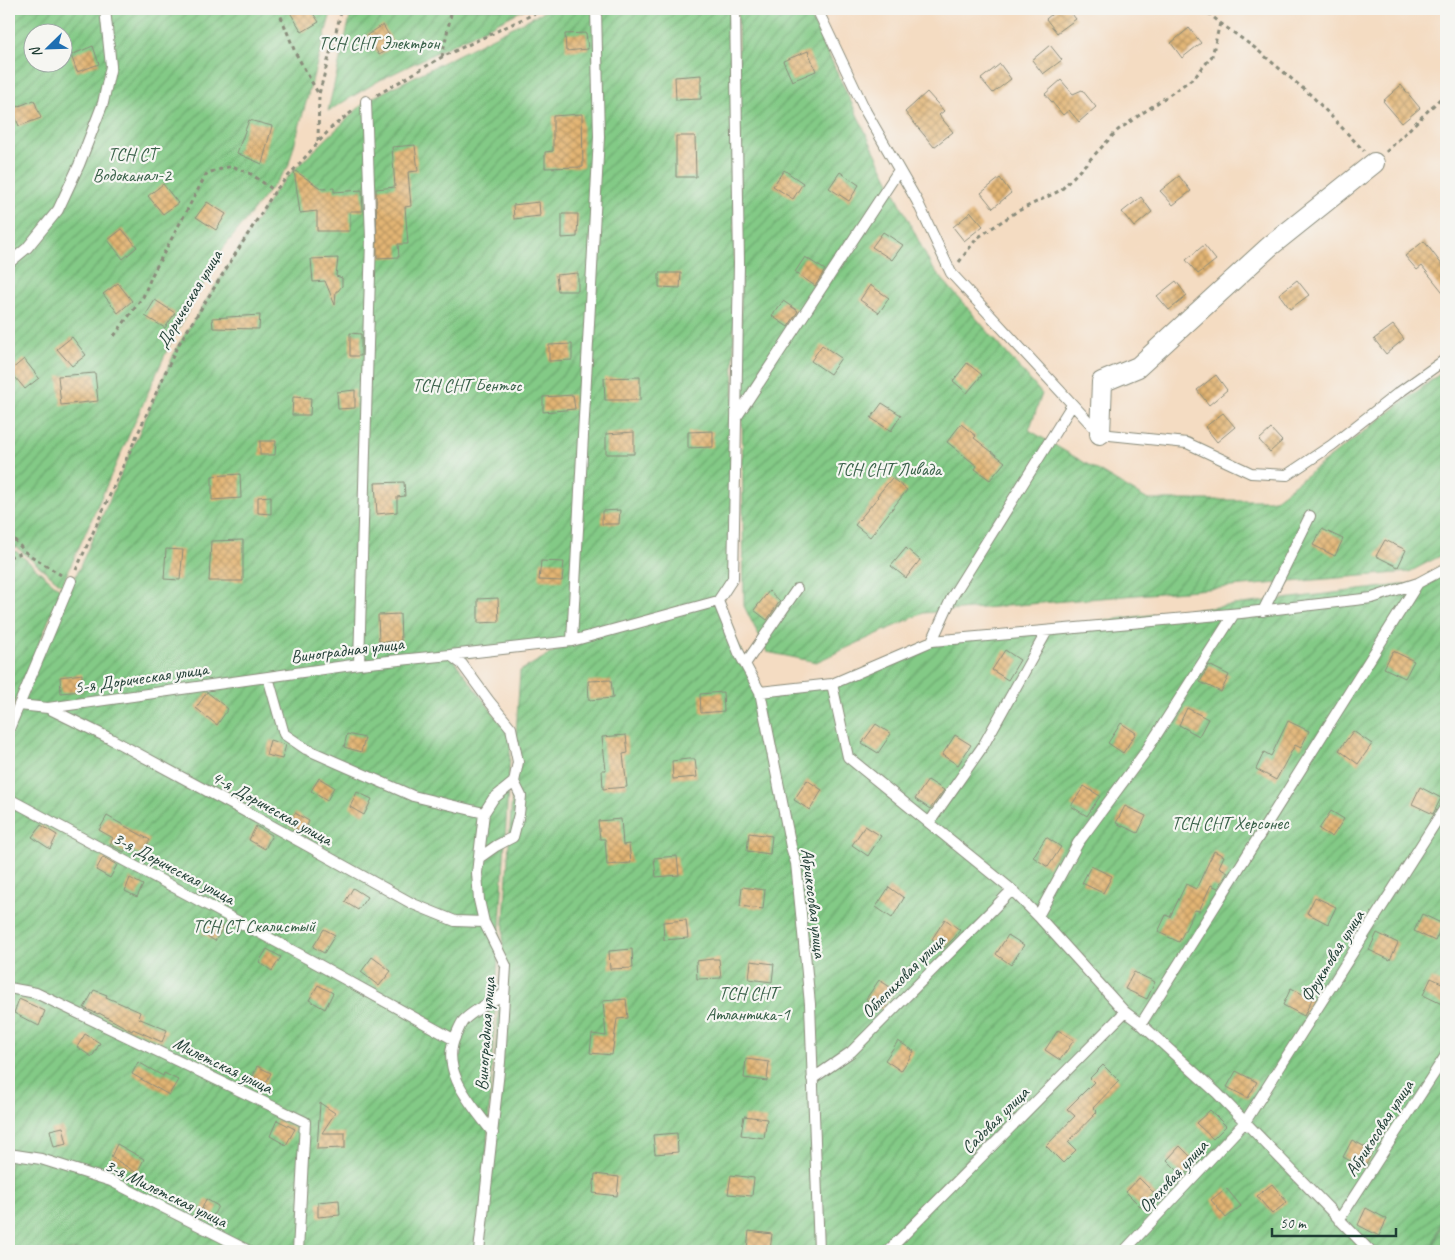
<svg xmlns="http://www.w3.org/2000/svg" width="1455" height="1260" viewBox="0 0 1455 1260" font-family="Caveat,sans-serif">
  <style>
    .garden { fill: url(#garden-furrows); stroke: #51845d; fill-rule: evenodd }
    .building { fill: url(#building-cross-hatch) }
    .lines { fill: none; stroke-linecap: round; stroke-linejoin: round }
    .lane-casing { stroke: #8a8c7b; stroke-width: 12 }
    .street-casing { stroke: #8a8c7b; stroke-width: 22 }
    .path { stroke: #8a8c7b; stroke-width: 3; stroke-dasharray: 4 4; stroke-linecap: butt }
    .lane { stroke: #fff; stroke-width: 10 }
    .street { stroke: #fff; stroke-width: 20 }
    .labels { text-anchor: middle; stroke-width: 4.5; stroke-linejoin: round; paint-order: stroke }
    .park-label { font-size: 18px; fill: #386048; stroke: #f6f6f2 }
    .street-label { font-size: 18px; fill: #1f3d34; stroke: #f6f6f2 }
  </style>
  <defs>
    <pattern id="garden-furrows" width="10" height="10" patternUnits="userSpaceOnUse" patternTransform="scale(1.25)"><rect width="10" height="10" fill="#83ca86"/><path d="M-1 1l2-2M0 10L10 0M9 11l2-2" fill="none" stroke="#6ba56e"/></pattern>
    <pattern id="building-cross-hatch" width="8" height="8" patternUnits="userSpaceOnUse" patternTransform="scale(1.25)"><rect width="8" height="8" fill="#e3b574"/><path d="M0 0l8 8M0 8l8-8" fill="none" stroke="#b79460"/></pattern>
  </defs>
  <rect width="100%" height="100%" fill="#f6f6f2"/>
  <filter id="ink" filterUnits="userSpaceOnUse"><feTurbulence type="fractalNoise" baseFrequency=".02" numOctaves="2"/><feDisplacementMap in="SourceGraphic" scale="10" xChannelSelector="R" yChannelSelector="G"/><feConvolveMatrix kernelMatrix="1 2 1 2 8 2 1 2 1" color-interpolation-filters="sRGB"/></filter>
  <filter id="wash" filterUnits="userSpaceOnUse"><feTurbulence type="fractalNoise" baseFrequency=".0096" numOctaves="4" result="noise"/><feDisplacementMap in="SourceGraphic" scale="20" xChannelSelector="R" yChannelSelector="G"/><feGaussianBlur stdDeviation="1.12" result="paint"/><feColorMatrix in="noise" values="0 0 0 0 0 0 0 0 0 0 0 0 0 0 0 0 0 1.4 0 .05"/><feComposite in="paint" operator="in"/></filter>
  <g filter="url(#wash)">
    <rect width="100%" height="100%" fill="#f4dcc2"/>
    <path class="garden" d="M9,9H332L288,167L224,247L167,350L62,585L16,547L9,551ZM32,32H62V62H32Z
      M352,9H525L380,80L328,111Z
      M549,9H735L733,578L718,601L760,692L832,684L932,641L1418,583L1446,571V1206L1431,1251H483L520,671L571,642L453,659L511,737L481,1251H9V734L19,705L177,347L275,191L294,170L366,101Z
      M738,9H807L871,144L931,266L1042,394L1029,430L1148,500H1274L1446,369V553L1409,572L923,613L816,662L767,652L744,606Z
      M16,551L61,590L9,716V555Z
      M1446,1211V1251H1432Z"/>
    <g id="blocks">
      <path class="building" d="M288,9H310L319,22L302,32Z
        M1058,9H1068L1076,19L1057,33L1046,19Z
        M383,25L395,46L379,55L367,35Z
        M1189,28L1201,43L1182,58L1171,43Z
        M586,33L588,49L566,51L565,34Z
        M1050,45L1062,60L1043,74L1032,60Z
        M93,46L99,64L77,72L71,55Z
        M808,51L816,71L792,81L783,61Z
        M1000,64L1011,79L993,93L981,79Z
        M701,75V99L676,100L675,77Z
        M1061,80L1073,94L1082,90L1096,107L1079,122L1069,110L1063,115L1045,94Z
        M1401,85L1420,108L1402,123L1383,101Z
        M927,92L944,111L939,115L953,132L934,147L905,112Z
        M34,100L41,118L19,126L12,109Z
        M582,114L583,167L545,168V152L553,151V116Z
        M249,120L272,126L262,164L237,153Z
        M676,136H695L696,177H676Z
        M415,145L418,171L408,172L411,206L405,207L408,244H398L399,257L377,258L376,189L395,187L392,147Z
        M294,170L322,189L334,188V192L362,190L363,211H350V231H317V211L300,213Z
        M784,170L803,183L793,199L773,186Z
        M840,172L859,185L849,201L829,188Z
        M1179,176L1191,191L1173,205L1160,191Z
        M1000,178L1011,193L993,208L981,193Z
        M163,184L178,203L163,214L148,196Z
        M1141,197L1152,212L1134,227L1122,212Z
        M207,202L226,214L216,230L196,217Z
        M539,202L540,216L514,219L513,205Z
        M971,212L983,226L964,241L953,227Z
        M562,214H578L577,237L562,238Z
        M122,229L137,247L123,259L108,240Z
        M883,232L903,245L892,260L872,247Z
        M1424,241L1446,270V296L1422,266L1417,270L1405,256Z
        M1204,245L1216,260L1198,274L1186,260Z
        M805,257L825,270L815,286L795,272Z
        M338,258L336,276L342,278V286L338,291H336L335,305L325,281L313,282L311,259Z
        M578,273V291H558L556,275Z
        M659,273H681L680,288L659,287Z
        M1297,280L1309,295L1290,309L1279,294Z
        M1176,281L1187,296L1169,310L1157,296Z
        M118,283L132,301L118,313L103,294Z
        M870,285L889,298L879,313L860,300Z
        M155,300L175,313L165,328L145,316Z
        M783,301L798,311L788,327L772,316Z
        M260,315L259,329L213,328L212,318Z
        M1393,325L1404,339L1386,354L1374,339Z
        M350,333L361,334V356H350Z
        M72,337L86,355L72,366L57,349Z
        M572,344V360L549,361V345Z
        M822,345L841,358L830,374L811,361Z
        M24,359L39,378L25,389L10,371Z
        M967,363L982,375L967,393L953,381Z
        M95,373L98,401L61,405L58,376Z
        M1216,375L1227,390L1209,405L1197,390Z
        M640,377V400H605L604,378Z
        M355,390V408L338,409L337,392Z
        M573,395L575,409L543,412V397Z
        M293,397L311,398L310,415H292Z
        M882,403L901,415L891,431L871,418Z
        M1223,413L1235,427L1217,442L1205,427Z
        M961,424L976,436L974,438L1005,462L990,480L975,469L977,466L947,442Z
        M1271,429L1282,441L1270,452L1259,440Z
        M713,431V447L688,448V432Z
        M634,432V454H606V434Z
        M260,441H276L275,455H260Z
        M240,474L241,498L212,500V476Z
        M892,478L907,490L870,537L855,525L878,497L877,496Z
        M404,482L405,496L397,497V512L377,514L375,483Z
        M271,496V514L258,513V497Z
        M620,510L619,524H602V511Z
        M1322,529L1343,539L1335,556L1313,545Z
        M243,540V581H209L211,541Z
        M1385,540L1406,550L1398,567L1376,556Z
        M906,548L920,560L906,578L891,566Z
        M166,549L183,550L180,580L164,579Z
        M541,561L564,562L562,581L539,580Z
        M769,591L780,601L767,620L754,610Z
        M498,598L499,622L478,623V599Z
        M400,614L401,641L379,642L378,615Z
        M1005,650L1020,660L1008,680L992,670Z
        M1393,651L1414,661L1405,678L1384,668Z
        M1209,665L1229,675L1221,692L1200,682Z
        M82,674V691L61,693L60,677Z
        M611,680L613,698L589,700L588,681Z
        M207,692L228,709L217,725L196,708Z
        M723,692L724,711L701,713L700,694Z
        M1187,708L1208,719L1199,736L1179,725Z
        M1288,721L1309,731L1301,748L1295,745L1276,780L1256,769L1264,752L1271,756Z
        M1121,723L1136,733L1123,753L1108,743Z
        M876,724L891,734L878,753L862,743Z
        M1353,731L1372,744L1358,764L1339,750Z
        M347,734L365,738L361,752L344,747Z
        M626,735L628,753L623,754L627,787L603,789L602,770H606L602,737Z
        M955,735L971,745L958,765L942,755Z
        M270,740L286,745L282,759L266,755Z
        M688,759H695L697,777L673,779L672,761Z
        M319,778L334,787L327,801L311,791Z
        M807,780L822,790L810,810L794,800Z
        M928,780L944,790L930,809L915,799Z
        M1084,786L1100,796L1087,816L1071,806Z
        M1420,787L1441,798L1433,814L1412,804Z
        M357,792L372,799L364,815L350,807Z
        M1125,806L1146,816L1138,833L1116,823Z
        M1331,811L1344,819L1332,837L1319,829Z
        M295,813L309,821L304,833L289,825Z
        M107,816L150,840L141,855L127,847L124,852L110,845L113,838L99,830Z
        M621,819L623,845L629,844L631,863L607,865L605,839H600L598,821Z
        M41,825L57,835L50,849L32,837Z
        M256,826L272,835L265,849L249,840Z
        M865,826L881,836L868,856L852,845Z
        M749,833L772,836L770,854L747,851Z
        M1046,837L1061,847L1048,867L1033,857Z
        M1214,851L1224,856L1219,867L1228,872L1218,888L1211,885L1199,911L1195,910L1179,942L1158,932L1166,915L1170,917L1186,884L1196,889Z
        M677,856L679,875L656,877L654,858Z
        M103,857L117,865L110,878L96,870Z
        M1091,866L1112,876L1103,893L1082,883Z
        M130,878L143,885L137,897L125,891Z
        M742,887L765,890L763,909L740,906Z
        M889,887L904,898L892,918L876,907Z
        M353,888L367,897L358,910L345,902Z
        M1315,897L1336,907L1328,924L1307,913Z
        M1422,914L1443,924L1435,941L1414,931Z
        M210,919L224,927L215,941L202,933Z
        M945,919L960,930L955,937L945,947L932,939Z
        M686,920L688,938L664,940L663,922Z
        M324,929L335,935L324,953L313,947Z
        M1377,933L1398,943L1390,960L1369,950Z
        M1008,935L1024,945L1011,965L996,954Z
        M267,949L281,957L272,971L259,962Z
        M632,949L633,968L610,969L609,951Z
        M372,957L391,971L379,986L361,972Z
        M712,959H719L721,978L697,979L696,961Z
        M751,961L774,964L772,982L749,979Z
        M1134,972L1155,982L1147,999L1125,989Z
        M1431,978L1446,985V1006L1423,995Z
        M879,980L895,990L882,1010L866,999Z
        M318,985L333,993L325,1009L309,1000Z
        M1291,988L1312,999L1304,1016L1283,1005Z
        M94,990L107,995L106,997L140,1012L138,1018L167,1030L162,1042L133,1029L132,1031L99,1013L98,1014L84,1008Z
        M19,999L45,1011L39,1026L14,1013Z
        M626,999L628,1018L617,1019L612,1055L590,1053L592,1034L606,1036L603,1001Z
        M1058,1030L1074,1040L1060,1060L1045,1050Z
        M85,1034L100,1043L92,1057L77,1047Z
        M898,1041L914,1051L901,1071L885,1060Z
        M746,1059L769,1062L767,1081L744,1078Z
        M138,1062L163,1076L164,1073L178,1080L169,1095L132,1074Z
        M1103,1065L1119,1081L1093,1108L1097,1112L1068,1142L1076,1150L1063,1163L1046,1146L1075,1116L1067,1109L1094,1082L1090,1078Z
        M257,1066L271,1073L265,1085L252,1079Z
        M1236,1071L1257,1082L1248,1098L1227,1087Z
        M320,1103L335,1113L322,1133H345V1148L317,1149Z
        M1210,1110L1226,1126L1213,1139L1196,1123Z
        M744,1116L767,1119L764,1138L741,1135Z
        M277,1120L295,1129L286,1145L270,1136Z
        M63,1127L67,1144L54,1147L50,1130Z
        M677,1133L678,1152L655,1154L653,1135Z
        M1352,1140L1373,1151L1364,1168L1343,1157Z
        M117,1144L144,1159L137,1173L111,1157Z
        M1180,1146L1197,1163L1183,1176L1167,1160Z
        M595,1174L619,1177L617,1196L593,1193Z
        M731,1175L754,1178L752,1196L728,1194Z
        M1139,1178L1156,1195L1142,1208L1126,1192Z
        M1272,1184L1287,1202L1272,1214L1257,1196Z
        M1226,1188L1241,1206L1226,1218L1211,1200Z
        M206,1199L218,1206L210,1222L199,1216Z
        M339,1200L340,1215L318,1217V1202Z
        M1366,1208L1387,1219L1379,1236L1358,1225Z
        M749,1231L772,1234L770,1251L747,1249Z"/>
    </g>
  </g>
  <g filter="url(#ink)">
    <use href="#blocks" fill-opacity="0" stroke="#8a8c7b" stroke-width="1"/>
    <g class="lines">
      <defs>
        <path id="lane" d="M817,9L866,112L917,201L951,273L1100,434L1187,443L1251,473L1287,475L1332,445L1397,394L1446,359
          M9,263L27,248L58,210L79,165L103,103L111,66L105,9
          M736,418L899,170
          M718,601L739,653L760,692L791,847L796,863L810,1004L819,1251
          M1263,611L1310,516
          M572,641L599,137L596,9
          M932,641L952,597L1072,405
          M450,655L572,641L718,601L733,578L739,263L735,9
          M359,664L371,239L366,101
          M745,664L797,589
          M268,677L284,734L306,749L413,796L484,813
          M832,684L932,641L1241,613L1372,598L1418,583L1446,568
          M760,692L832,684L848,757L1012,890L1038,916L1125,1012L1141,1024L1217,1093L1370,1251
          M19,705L48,708L359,664L450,655L462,664L489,701L511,728L518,762L514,782L493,799L484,813L477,873L479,900L484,922L506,966L500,1062L479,1251
          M48,708L109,738L270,825L413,904L455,921L484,922
          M9,729L71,581
          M9,799L312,961L453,1039
          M929,823L983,746L1047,631
          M479,858L496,846L513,837L519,814L521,796L514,782
          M1038,916L1078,843L1146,751L1234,614
          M9,988L36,993L305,1122L298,1251
          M1141,1024L1418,583
          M812,1079L851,1052L1012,890
          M493,1133C474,1107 438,1071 456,1035C458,1031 460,1025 463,1021C472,1011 492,1001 504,994
          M9,1154L41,1159L111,1181L249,1251
          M1339,1220L1446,1055
          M888,1251L1125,1012
          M1124,1251L1245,1122L1446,806"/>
        <path id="street" d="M1100,434L1102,382L1138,367L1269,247L1374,163"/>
      </defs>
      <use href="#lane" class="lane-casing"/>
      <use href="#street" class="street-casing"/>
      <path class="path" d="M278,9L295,52L318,93
        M1220,23L1255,48L1312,96L1364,151
        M442,57L452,9
        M377,95L442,57L544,9
        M318,141L319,94L342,9
        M1386,152L1446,93
        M959,262L977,238L1016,212L1061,190L1118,130L1195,77L1212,56L1220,23L1204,9
        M114,336L143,297L152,275L207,173L232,166L251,174L275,191
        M9,533L25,552
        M9,557L25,552L61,575
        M76,570L177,347L275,191L332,127L353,111"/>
      <use href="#lane" class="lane"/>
      <use href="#street" class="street"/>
    </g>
  </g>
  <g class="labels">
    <g class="park-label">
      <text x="379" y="49">ТСН СНТ Электрон</text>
      <text x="132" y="160">ТСН СТ<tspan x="132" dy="21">Водоканал-2</tspan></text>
      <text x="467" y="391">ТСН СНТ Бентос</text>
      <text x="888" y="475">ТСН СНТ Ливада</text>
      <text x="1230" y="829">ТСН СНТ Херсонес</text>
      <text x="254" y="932">ТСН СТ Скалистый</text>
      <text x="748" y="999">ТСН СНТ<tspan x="748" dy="21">Атлантика-1</tspan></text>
    </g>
    <g class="street-label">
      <text transform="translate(189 299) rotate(-59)" y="6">Дорическая улица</text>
      <text transform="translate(347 650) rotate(-7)" y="6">Виноградная улица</text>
      <text transform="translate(141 678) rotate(-8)" y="6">5-я Дорическая улица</text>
      <text transform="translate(272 808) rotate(29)" y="6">4-я Дорическая улица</text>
      <text transform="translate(174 868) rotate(28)" y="6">3-я Дорическая улица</text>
      <text transform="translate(814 903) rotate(83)" y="6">Абрикосовая улица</text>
      <text transform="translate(1332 956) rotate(-58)" y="6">Фруктовая улица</text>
      <text transform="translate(903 976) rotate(-45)" y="6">Облепиховая улица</text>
      <text transform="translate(485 1034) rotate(-86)" y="6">Виноградная улица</text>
      <text transform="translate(223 1065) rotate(26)" y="6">Милетская улица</text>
      <text transform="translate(995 1120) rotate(-45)" y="6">Садовая улица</text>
      <text transform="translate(1379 1128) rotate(-57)" y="6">Абрикосовая улица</text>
      <text transform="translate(1173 1176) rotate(-47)" y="6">Ореховая улица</text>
      <text transform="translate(166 1193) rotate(26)" y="6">3-я Милетская улица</text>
    </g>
  </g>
  <rect width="1455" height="1260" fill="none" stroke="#f6f6f2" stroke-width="30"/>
  <g transform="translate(48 48) rotate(247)"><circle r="24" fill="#f6f6f2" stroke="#a0aca6"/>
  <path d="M0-4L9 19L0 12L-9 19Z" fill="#1f6fb2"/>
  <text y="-8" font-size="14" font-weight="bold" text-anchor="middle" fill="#1f3d34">N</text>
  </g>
  <path d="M1272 1228v8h124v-8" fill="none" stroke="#1f3d34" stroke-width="2.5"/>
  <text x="1280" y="1228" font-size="15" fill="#1f3d34" stroke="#f6f6f2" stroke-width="4" paint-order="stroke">50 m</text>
</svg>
